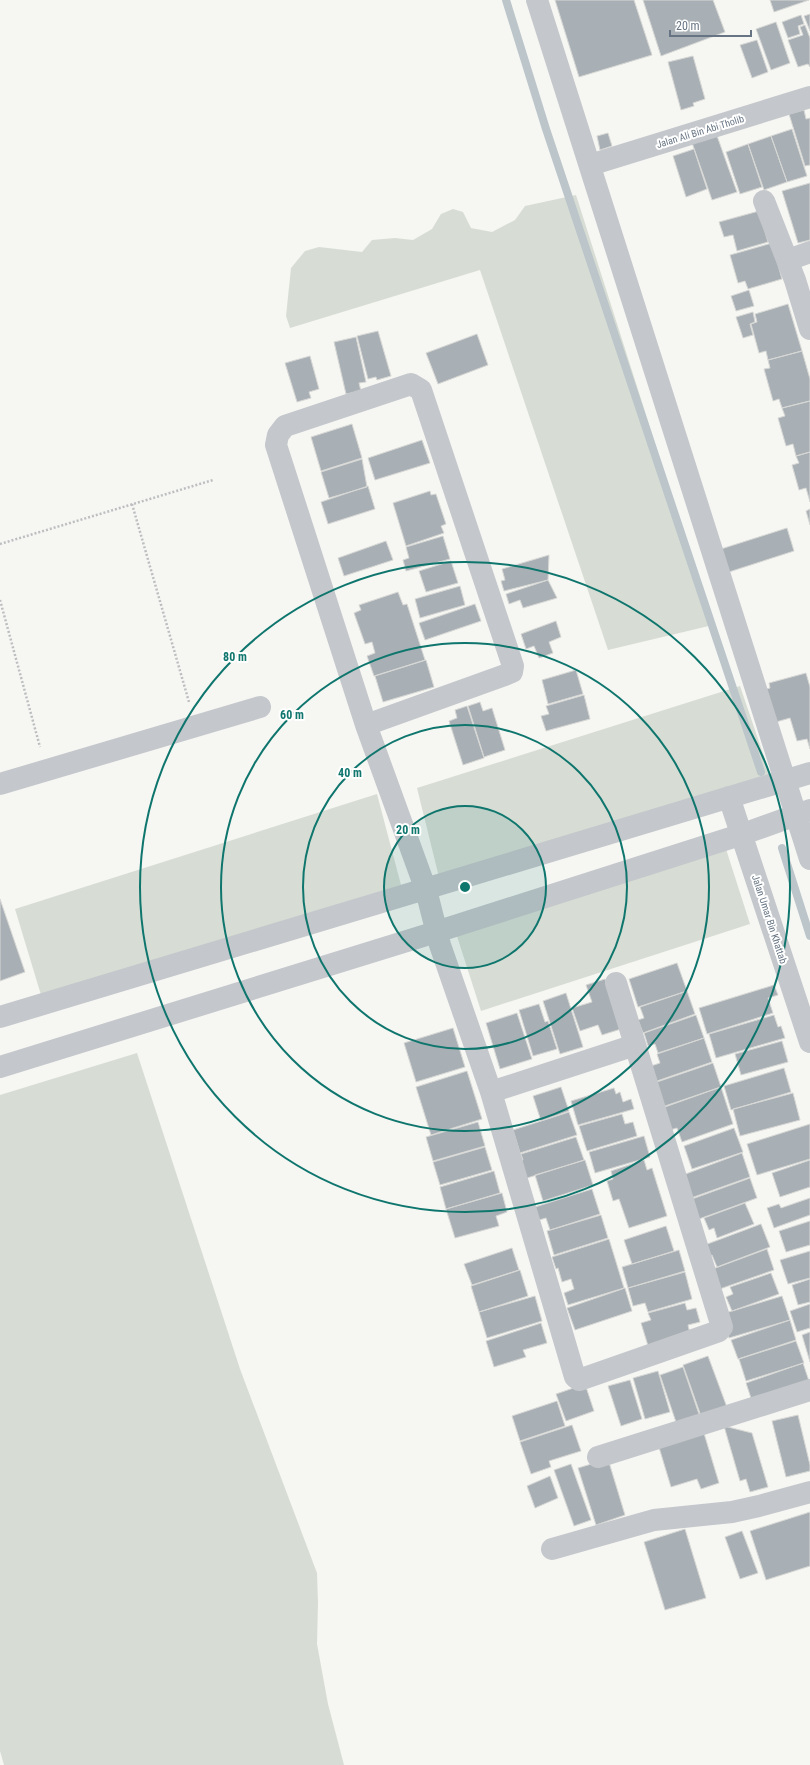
<svg xmlns="http://www.w3.org/2000/svg" width="810" height="1765" viewBox="0 0 810 1765" font-family="'Roboto Condensed',sans-serif">
  <style>
    .green { fill: #d7ddd4 }
    .lines { fill: none; stroke-linecap: round; stroke-linejoin: round }
    .stream { stroke: #bbc5ca; stroke-width: 8 }
    .building { fill: #a9b0b5; stroke: #d7d8d5 }
    .path { stroke: #bcbec0; stroke-width: 2.5; stroke-dasharray: 2 2; stroke-linecap: butt }
    .minor { stroke: #c4c7cb; stroke-width: 22 }
    .ring { fill: none; stroke: #0f766e; stroke-width: 2 }
    .labels { text-anchor: middle; stroke-width: 4; stroke-linejoin: round; paint-order: stroke }
    .street-label { font-size: 10px; fill: #667483; stroke: #fff }
    .centre { fill: #0f766e; stroke: #fff; stroke-width: 2 }
    .ring-label { font-size: 12px; text-anchor: middle; font-weight: bold; fill: #0f766e; stroke: #fff; stroke-width: 4; stroke-linejoin: round; paint-order: stroke }
  </style>
  <rect width="100%" height="100%" fill="#f6f6f3"/>
  <path class="green" d="M576,195L713,625L608,650L480,270L290,328L286,316L291,268L305,251L319,247L362,252L372,240L395,238L413,240L432,229L441,214L453,209L463,212L471,228L492,232L515,220L525,206Z
    M740,686L770,774L439,877L417,788Z
    M377,794L401,885L41,995L15,909Z
    M726,849L750,924L481,1011L456,933Z
    M137,1053L240,1369L317,1573L318,1603L317,1644L328,1704L344,1765H4L0,1751V1095Z"/>
  <g class="lines">
    <path class="stream" d="M506,0L546,129L761,772
      M782,848L810,936"/>
  </g>
  <path class="building" d="M555,0H634L652,55L579,77Z
    M643,0H713L725,32L661,56Z
    M770,0H809L774,12Z
    M810,14V31L804,16Z
    M801,15L804,24L798,26L800,34L788,38L782,22Z
    M776,22L790,63L771,70L756,29Z
    M805,25L810,38V67L808,64L798,67L788,40L803,35L800,27Z
    M757,40L768,72L752,78L740,45Z
    M693,56L705,99L693,103L694,106L681,110L668,62Z
    M804,110L806,119L810,118V165L805,166L789,114Z
    M792,129L807,176L787,182L771,136Z
    M608,133L612,146L600,150L597,136Z
    M716,133L737,192L712,200L690,137Z
    M771,136L787,182L764,190L748,144Z
    M748,144L762,187L740,194L726,152Z
    M694,149L707,189L686,197L673,156Z
    M810,183V240L798,243L782,191Z
    M759,211L768,242L737,251L733,235L724,237L719,222Z
    M772,243L782,279L748,289L745,281L738,283L730,255Z
    M749,290L754,306L736,311L731,296Z
    M788,304L802,351L768,360L766,351L759,353L751,324L757,322L755,314Z
    M753,312L755,322L750,324L753,335L743,338L736,317Z
    M378,331L391,376L377,380L376,377L368,379L357,336Z
    M477,334L488,365L438,384L426,353Z
    M356,337L366,382L359,383L361,391L346,394L334,342Z
    M802,351L810,379V401L782,408L779,399L773,401L764,369L770,368L768,360Z
    M310,356L319,389L309,392L311,398L297,402L285,363Z
    M810,401V452L796,456L793,444L786,446L778,418L785,416L782,408Z
    M352,424L362,458L321,471L311,437Z
    M422,440L430,463L375,480L368,458Z
    M810,452V502L806,488L799,490L792,465L799,463L796,456Z
    M362,459L367,487L329,498L321,472Z
    M368,486L375,509L328,524L321,502Z
    M430,491L431,495L436,494L446,524L441,526L444,533L406,546L393,503Z
    M810,509V525L806,511Z
    M787,528L794,551L729,572L721,549Z
    M443,536L450,559L406,571L403,560L409,558L406,547Z
    M386,541L393,560L344,576L338,558Z
    M549,555L548,580L504,591L501,581L505,580L502,569Z
    M451,561L458,583L426,592L419,571Z
    M548,580L557,598L523,608L520,600L509,604L506,594Z
    M460,586L465,605L420,618L415,599Z
    M398,592L403,605L407,604L425,660L374,676L367,656L375,653L372,642L365,644L354,613L361,610L359,605Z
    M475,604L481,621L425,640L419,623Z
    M556,621L561,637L549,642L553,653L539,658L534,646L526,649L521,634Z
    M426,660L434,687L383,702L375,676Z
    M576,670L583,694L548,704L542,680Z
    M806,673L810,687V749L807,739L797,741L790,718L769,724L760,691L770,688L769,683Z
    M584,695L590,719L546,731L541,716L549,714L546,706Z
    M480,702L483,711L492,708L505,750L484,757L468,706Z
    M467,706L484,758L463,765L449,721L457,718L455,710Z
    M0,899L25,972L0,981Z
    M677,963L687,991L638,1007L629,979Z
    M605,979L621,1029L602,1035L598,1025L580,1031L572,1008L592,1002L586,985Z
    M774,985L778,995L768,998L773,1013L707,1034L699,1008Z
    M687,991L695,1014L643,1033L638,1020L644,1018L640,1007Z
    M566,993L583,1047L560,1054L543,1001Z
    M539,1004L545,1022L548,1021L557,1049L533,1056L519,1010Z
    M517,1013L532,1059L500,1069L486,1023Z
    M696,1015L704,1038L658,1053L655,1044L648,1046L644,1033Z
    M774,1015L778,1027L781,1026L785,1038L716,1058L709,1034Z
    M453,1028L465,1067L416,1082L404,1043Z
    M704,1038L712,1062L657,1081L651,1066L660,1063L657,1054Z
    M782,1041L788,1062L741,1075L735,1054Z
    M713,1063L721,1087L662,1107L654,1083Z
    M784,1068L791,1092L731,1110L724,1086Z
    M467,1071L482,1119L431,1135L416,1087Z
    M561,1087L569,1111L541,1121L533,1096Z
    M721,1087L733,1124L682,1142L677,1128L670,1130L662,1108Z
    M614,1088L616,1094L620,1092L623,1102L631,1099L634,1109L578,1125L571,1101Z
    M793,1093L800,1120L740,1136L733,1109Z
    M569,1112L577,1135L520,1153L513,1130Z
    M622,1114L625,1124L633,1122L637,1136L587,1151L579,1126Z
    M478,1122L485,1146L433,1161L426,1137Z
    M810,1124V1159L757,1175L747,1144Z
    M734,1128L743,1152L692,1169L684,1146Z
    M644,1136L650,1157L595,1173L589,1152Z
    M576,1137L584,1160L524,1179L518,1162L523,1160L521,1154Z
    M485,1147L492,1170L440,1185L433,1162Z
    M742,1153L750,1177L691,1198L683,1175Z
    M585,1160L593,1185L543,1201L535,1175Z
    M644,1160L647,1170L652,1168L667,1216L629,1228L619,1199L613,1201L607,1181L613,1179L611,1171Z
    M810,1160V1187L780,1197L772,1173Z
    M494,1171L500,1193L446,1209L440,1187Z
    M750,1178L757,1198L699,1219L692,1199Z
    M592,1189L600,1214L550,1230L546,1218L539,1220L535,1207Z
    M502,1193L507,1212L496,1216L499,1226L455,1238L446,1209Z
    M810,1198V1215L774,1228L767,1208L779,1204L781,1208Z
    M745,1203L754,1224L717,1238L714,1228L709,1230L704,1218Z
    M601,1215L608,1238L554,1255L547,1231Z
    M810,1221V1245L786,1252L779,1231Z
    M761,1224L770,1247L717,1267L712,1255L707,1257L702,1246Z
    M666,1226L674,1251L632,1264L624,1240Z
    M609,1239L624,1288L568,1305L564,1293L574,1289L571,1279L562,1282L558,1268L556,1269L552,1257Z
    M512,1248L519,1270L472,1285L464,1264Z
    M767,1249L774,1270L717,1290L710,1270Z
    M679,1250L685,1271L628,1288L622,1267Z
    M810,1251V1278L788,1284L780,1260Z
    M520,1270L528,1296L479,1312L471,1286Z
    M685,1272L692,1299L648,1312L645,1303L633,1306L628,1288Z
    M771,1273L779,1294L732,1311L726,1297L733,1294L730,1287Z
    M810,1279V1302L798,1305L792,1285Z
    M625,1288L632,1311L575,1330L567,1308Z
    M535,1296L542,1321L487,1338L479,1312Z
    M782,1296L790,1320L729,1338L722,1314Z
    M685,1303L687,1310L696,1308L700,1322L688,1325L691,1338L649,1349L641,1323L651,1320L648,1313Z
    M810,1304V1328L797,1332L790,1311Z
    M790,1320L796,1340L738,1359L731,1340Z
    M541,1323L547,1343L523,1350L526,1357L494,1367L486,1341Z
    M810,1332V1362L802,1335Z
    M796,1341L804,1363L746,1381L739,1359Z
    M708,1356L728,1410L702,1419L683,1365Z
    M803,1363L810,1384L754,1407L746,1383Z
    M683,1367L701,1420L678,1428L660,1375Z
    M658,1371L670,1412L645,1419L633,1378Z
    M630,1380L642,1419L621,1426L608,1386Z
    M585,1384L594,1411L566,1421L556,1394Z
    M557,1401L565,1426L520,1441L512,1416Z
    M798,1415L810,1465V1471L786,1477L772,1421Z
    M572,1425L581,1451L549,1461L551,1467L531,1474L520,1442Z
    M724,1426L752,1433L768,1487L750,1492L746,1479L740,1481Z
    M703,1430L719,1483L701,1489L697,1479L671,1487L658,1444Z
    M608,1459L625,1515L596,1525L578,1468Z
    M571,1464L591,1520L574,1526L554,1470Z
    M550,1476L558,1498L535,1508L527,1486Z
    M810,1512V1566L766,1580L750,1531Z
    M685,1529L706,1598L665,1610L644,1542Z
    M742,1531L758,1573L740,1579L725,1537Z"/>
  <g class="lines">
    <path class="path" d="M132,504L189,702
      M0,544L213,480
      M0,600L40,747"/>
    <path class="minor" d="M537,0L810,859
      M590,165L810,97
      M764,201L795,280L810,329
      M788,260L810,252
      M366,725L505,675L512,672L513,666L421,390L411,384L285,426L278,435L276,445L366,725L426,890L440,945L491,1092L575,1377L579,1380L719,1331L722,1327L616,983
      M0,784L260,707
      M729,797L810,1042
      M0,1017L810,773
      M0,1067L436,932L743,834L810,810
      M491,1092L635,1045
      M598,1457L810,1390
      M552,1549L654,1520L732,1512L759,1506L810,1492"/>
  </g>
  <circle cx="465" cy="887" r="81" fill="#0f766e" fill-opacity=".12"/>
  <g class="ring">
    <circle cx="465" cy="887" r="81"/>
    <circle cx="465" cy="887" r="162"/>
    <circle cx="465" cy="887" r="244"/>
    <circle cx="465" cy="887" r="325"/>
  </g>
  <g class="labels">
    <g class="street-label">
      <text transform="translate(700 131) rotate(-17)" y="4">Jalan Ali Bin Abi Tholib</text>
      <text transform="translate(770 919) rotate(72)" y="4">Jalan Umar Bin Khattab</text>
    </g>
  </g>
  <circle cx="465" cy="887" r="6" class="centre"/>
  <g class="ring-label">
    <text x="235" y="661">80 m</text>
    <text x="292" y="719">60 m</text>
    <text x="350" y="777">40 m</text>
    <text x="408" y="834">20 m</text>
  </g>
  <path d="M670 30v6h81v-6" fill="none" stroke="#667483" stroke-width="2"/>
  <text x="676" y="30" font-size="12" fill="#667483" stroke="#ffffff" stroke-width="3" paint-order="stroke">20 m</text>
</svg>
